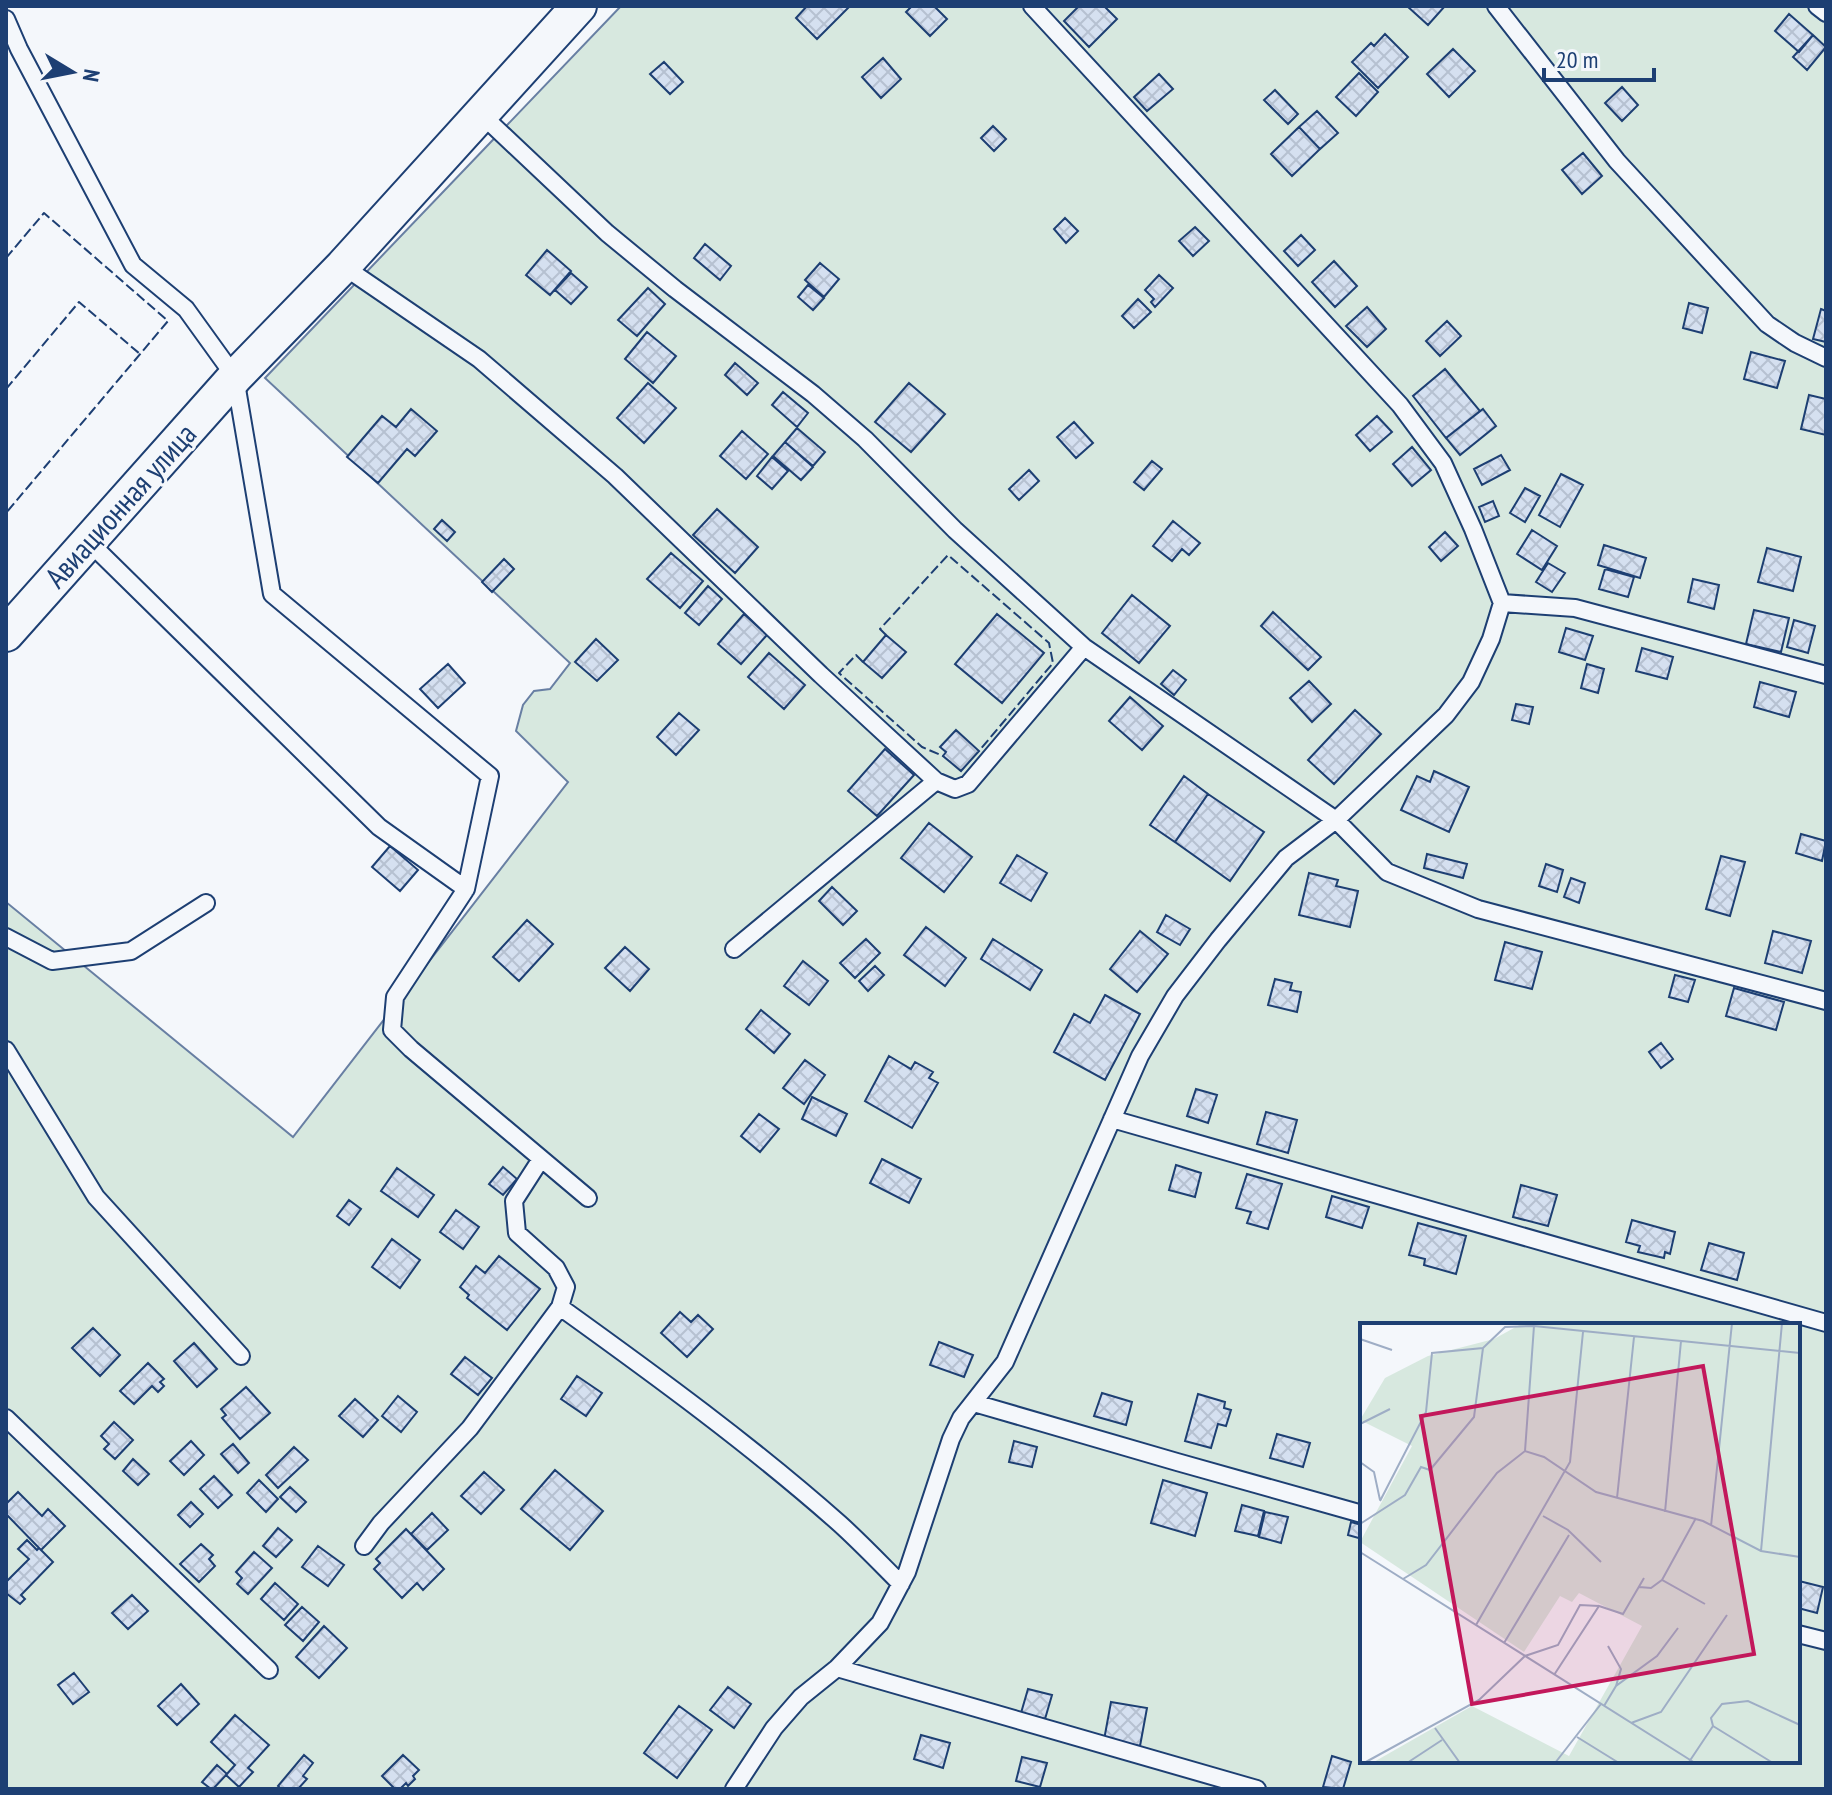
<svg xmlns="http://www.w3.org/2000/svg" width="1832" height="1795" viewBox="0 0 1832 1795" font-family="'PT Sans Narrow',sans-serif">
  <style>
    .green { fill: #d7e8df; stroke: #687fa3; stroke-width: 2; fill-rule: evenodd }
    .building { fill: url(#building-cross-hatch); stroke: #1d3f73; stroke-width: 2 }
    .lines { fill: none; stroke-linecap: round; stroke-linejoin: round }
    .lane-casing { stroke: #1d3f73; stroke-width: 20 }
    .street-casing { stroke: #1d3f73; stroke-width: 38 }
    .lane { stroke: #f4f7fb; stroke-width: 16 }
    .street { stroke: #f4f7fb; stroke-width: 34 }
    .fence { stroke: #1d3f73; stroke-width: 2; stroke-dasharray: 10 4; stroke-linecap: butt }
    .labels { text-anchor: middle; stroke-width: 6; stroke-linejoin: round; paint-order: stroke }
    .street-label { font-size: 30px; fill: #1d3f73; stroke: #f4f7fb }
    .inset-road { fill: none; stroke: #9eadc5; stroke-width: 2 }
    .view { fill: #c2185b; fill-opacity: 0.15; stroke: #c2185b; stroke-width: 4 }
    .inset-edge { fill: none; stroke: #1d3f73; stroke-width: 4 }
  </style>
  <defs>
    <pattern id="building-cross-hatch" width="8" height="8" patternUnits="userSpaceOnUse" patternTransform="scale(2)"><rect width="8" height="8" fill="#d5e0f0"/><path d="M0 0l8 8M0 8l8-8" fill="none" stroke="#b6c1d1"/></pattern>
  </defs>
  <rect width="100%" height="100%" fill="#f4f7fb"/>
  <path class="green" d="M621,6H1826V1789H6V902L293,1137L568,782L516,731L523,705L534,691L550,689L570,663L265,378ZM1362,1325H1798V1761H1362Z"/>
  <path class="building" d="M807,6H850L817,39L796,18Z
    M912,6H934L947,19L930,36L906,12Z
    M1079,6H1104L1117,19L1089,47L1064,21Z
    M1407,6H1445L1428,25Z
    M1789,14L1813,35L1799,52L1775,31Z
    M1385,34L1408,57L1378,88L1352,62L1371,43L1374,46Z
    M1813,35L1826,47L1807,70L1793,57Z
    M1453,49L1475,71L1449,97L1427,74Z
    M883,58L901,79L881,98L862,77Z
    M664,62L683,82L670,94L650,74Z
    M1359,73L1378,92L1356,116L1336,97Z
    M1159,74L1173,89L1147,111L1134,97Z
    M1622,87L1638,105L1622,121L1605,103Z
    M1275,90L1298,114L1288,124L1264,100Z
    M1317,111L1338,133L1320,149L1299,127Z
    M993,126L1006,139L994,151L981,138Z
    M1299,127L1320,149L1292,176L1271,154Z
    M1583,153L1602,176L1582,194L1562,170Z
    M1065,218L1078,231L1066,243L1054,229Z
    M1195,227L1209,241L1193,256L1179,241Z
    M1301,235L1315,250L1298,266L1284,251Z
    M705,244L731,266L720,280L694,258Z
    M547,250L571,271L550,295L526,275Z
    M1334,261L1357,286L1335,307L1312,282Z
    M820,263L839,279L824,297L805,280Z
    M571,273L587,287L571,304L555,290Z
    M1159,275L1173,288L1155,307L1151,302L1154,299L1145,290Z
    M808,285L824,298L813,310L798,297Z
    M648,288L665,304L637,336L618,320Z
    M1138,299L1151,312L1134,328L1122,316Z
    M1689,303L1708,308L1702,333L1683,328Z
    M1367,307L1386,329L1367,347L1346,326Z
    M1821,309L1826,311V342L1813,339Z
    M1447,321L1461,336L1440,356L1426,341Z
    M647,332L676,356L653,383L625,359Z
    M1751,352L1785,361L1777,388L1744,379Z
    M735,363L758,383L747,395L725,375Z
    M1445,369L1480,411L1446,438L1413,396Z
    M648,383L676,408L644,443L617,418Z
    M909,383L945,414L911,452L875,422Z
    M783,392L808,413L797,427L772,405Z
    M1809,395L1826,399V435L1801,429Z
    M411,409L437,431L415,456L407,449L378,483L347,457L382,416L396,427Z
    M1483,409L1496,426L1460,455L1446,438Z
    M1377,416L1392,432L1370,451L1356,435Z
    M1074,422L1093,443L1076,458L1057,437Z
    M797,428L825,452L813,466L785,442Z
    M742,431L768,454L746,479L720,456Z
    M785,442L813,467L801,480L773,456Z
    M1412,447L1431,470L1412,486L1393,464Z
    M1501,455L1510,470L1482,485L1474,469Z
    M772,457L788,471L772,489L757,476Z
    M1152,461L1162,469L1144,490L1134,482Z
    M1029,470L1039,481L1019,500L1009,489Z
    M1561,474L1583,485L1560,527L1539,515Z
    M1525,488L1540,496L1525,522L1510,513Z
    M1493,501L1499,516L1485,522L1479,507Z
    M717,509L758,547L735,573L693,535Z
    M442,520L455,532L447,541L434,529Z
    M1173,521L1200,543L1189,555L1182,549L1172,561L1153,546Z
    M1532,530L1557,546L1542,570L1517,554Z
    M1445,532L1458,546L1441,561L1429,547Z
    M1604,545L1646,558L1640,578L1598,565Z
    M1767,548L1801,557L1793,591L1758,582Z
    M671,553L703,581L680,608L647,579Z
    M504,559L514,569L492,592L482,582Z
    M1548,563L1565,573L1552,592L1536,582Z
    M1605,569L1634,577L1628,597L1599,589Z
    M1693,579L1719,585L1714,609L1688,602Z
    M708,586L722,599L699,625L685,613Z
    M1132,595L1170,626L1139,663L1102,633Z
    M1754,610L1789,618L1781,652L1746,644Z
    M1273,612L1321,657L1308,670L1261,626Z
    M744,614L767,635L741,664L718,644Z
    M997,614L1044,653L1002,703L955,664Z
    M1794,620L1815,626L1808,653L1787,647Z
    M1566,628L1593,636L1585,660L1559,652Z
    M886,635L906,652L882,678L863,662Z
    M596,639L618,660L597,681L575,662Z
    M1642,648L1673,657L1667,679L1636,671Z
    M769,653L805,685L784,709L748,677Z
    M448,664L465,683L438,708L420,689Z
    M1587,664L1604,669L1598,693L1581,688Z
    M1173,670L1186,680L1174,695L1161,684Z
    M1309,681L1331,704L1312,722L1290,698Z
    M1760,682L1796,692L1789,717L1754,707Z
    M1130,697L1163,726L1142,750L1109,721Z
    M1516,704L1533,707L1529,724L1512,720Z
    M1355,710L1381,734L1334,784L1308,760Z
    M679,713L699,730L676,755L657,737Z
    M956,730L979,751L961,771L943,756L946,752L940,747Z
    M885,749L914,775L877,816L848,791Z
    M1434,771L1469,787L1449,832L1401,810L1417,776L1430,782Z
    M1184,776L1208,794L1175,842L1150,825Z
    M1208,794L1264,832L1230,881L1175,842Z
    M929,823L972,857L944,892L901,858Z
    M1801,834L1826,841L1822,861L1796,853Z
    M390,846L418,870L400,891L372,867Z
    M1427,854L1467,864L1463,878L1424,868Z
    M1017,855L1047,873L1031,901L1000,883Z
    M1721,856L1745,862L1730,916L1706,909Z
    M1546,864L1563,870L1557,892L1539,886Z
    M1309,873L1338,880L1336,886L1358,891L1350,927L1299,915Z
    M1571,878L1585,883L1579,903L1564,897Z
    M832,887L857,911L843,925L819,901Z
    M1166,915L1190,929L1180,945L1157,932Z
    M527,920L553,944L519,981L493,957Z
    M926,927L966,958L945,986L904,955Z
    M1140,931L1168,954L1137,992L1110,969Z
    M1773,931L1811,941L1802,973L1765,963Z
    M866,939L880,953L855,978L840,963Z
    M993,939L1042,970L1030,990L981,959Z
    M1505,942L1542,952L1532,989L1495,980Z
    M625,947L649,969L630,991L605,968Z
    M803,961L828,981L809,1005L784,986Z
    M875,966L884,975L868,991L859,981Z
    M1675,975L1695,980L1688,1002L1669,997Z
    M1275,979L1292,983L1290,990L1301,992L1297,1012L1268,1005Z
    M1734,988L1784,1002L1776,1030L1726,1016Z
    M1105,995L1140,1014L1105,1080L1054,1052L1074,1014L1090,1023Z
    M761,1010L790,1034L774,1053L746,1029Z
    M1661,1043L1673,1059L1661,1068L1649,1052Z
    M889,1056L911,1069L915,1062L933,1072L929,1078L938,1083L912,1128L865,1101Z
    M805,1060L825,1075L804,1104L783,1088Z
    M1196,1089L1217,1095L1208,1123L1187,1116Z
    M812,1097L847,1114L836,1136L802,1119Z
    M1266,1112L1297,1120L1288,1153L1257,1144Z
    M759,1114L779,1129L760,1152L741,1136Z
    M882,1159L921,1179L909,1203L870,1183Z
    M1176,1165L1201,1173L1195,1197L1169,1190Z
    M503,1167L517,1179L503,1195L489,1184Z
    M397,1168L434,1195L418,1217L381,1191Z
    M1247,1174L1282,1184L1268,1229L1247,1223L1251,1212L1236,1208Z
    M1521,1185L1557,1195L1548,1226L1513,1217Z
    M1332,1196L1369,1207L1362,1228L1326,1217Z
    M349,1200L361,1209L349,1225L337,1216Z
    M456,1210L479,1227L463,1249L440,1232Z
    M1632,1220L1675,1232L1670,1254L1665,1252L1664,1258L1638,1252L1640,1246L1626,1242Z
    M1418,1223L1466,1236L1456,1274L1424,1265L1425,1259L1409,1255Z
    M392,1239L420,1260L400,1288L372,1267Z
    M1709,1243L1744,1253L1737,1280L1701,1270Z
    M499,1256L540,1289L507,1330L467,1298L469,1295L460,1287L476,1266L485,1273Z
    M680,1312L691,1322L698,1315L713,1329L687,1357L661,1333Z
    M93,1328L120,1355L100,1376L72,1348Z
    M939,1342L973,1355L964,1377L930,1365Z
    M194,1343L217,1369L197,1387L174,1361Z
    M465,1357L492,1378L478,1395L451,1374Z
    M148,1363L164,1379L160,1382L164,1386L158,1392L152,1386L134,1404L120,1391Z
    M577,1376L602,1393L586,1416L561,1399Z
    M246,1387L270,1413L240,1439L222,1418L226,1415L221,1409Z
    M1102,1393L1132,1402L1126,1425L1094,1416Z
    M1198,1394L1225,1402L1224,1408L1231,1410L1226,1426L1218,1424L1211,1448L1185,1441Z
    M398,1396L417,1412L401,1432L382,1416Z
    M355,1399L378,1420L363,1437L339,1416Z
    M114,1422L133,1440L115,1459L104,1449L109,1444L101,1436Z
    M1277,1434L1310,1443L1303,1467L1270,1458Z
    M191,1441L204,1455L184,1475L170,1461Z
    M1014,1441L1037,1447L1032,1467L1009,1462Z
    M233,1444L249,1463L238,1473L221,1454Z
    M294,1447L308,1460L278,1488L266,1475Z
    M133,1459L149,1474L138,1485L123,1471Z
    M555,1470L603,1511L570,1550L521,1509Z
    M484,1472L504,1490L481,1514L461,1496Z
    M214,1476L232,1495L218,1508L200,1489Z
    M259,1480L278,1499L266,1512L247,1493Z
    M1163,1480L1207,1493L1195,1536L1151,1523Z
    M290,1487L306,1502L296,1512L280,1497Z
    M18,1492L42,1516L48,1509L65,1526L41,1550L6,1514V1504Z
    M191,1502L203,1514L190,1527L178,1515Z
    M1242,1505L1264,1511L1258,1536L1235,1531Z
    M1265,1512L1288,1517L1281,1543L1259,1537Z
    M432,1513L448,1530L427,1550L411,1534Z
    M1351,1522L1362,1525V1539L1348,1535Z
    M278,1528L292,1540L276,1557L263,1546Z
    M406,1529L444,1569L423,1590L417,1583L402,1598L374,1569L380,1563L376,1559Z
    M27,1540L37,1550L39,1548L53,1562L21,1595L25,1599L20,1604L6,1593V1582L29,1559L18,1549Z
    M201,1544L213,1555L209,1559L215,1566L199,1582L180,1564Z
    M318,1546L344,1565L328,1586L302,1567Z
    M254,1552L272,1568L248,1594L237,1584L242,1578L236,1572Z
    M1799,1581L1823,1587L1817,1613L1798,1608Z
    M275,1583L298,1604L284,1620L261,1599Z
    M132,1595L148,1611L128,1629L112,1613Z
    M302,1607L319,1622L303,1641L285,1625Z
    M324,1626L347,1648L319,1678L296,1657Z
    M74,1673L89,1692L73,1704L58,1685Z
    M181,1684L199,1704L177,1725L158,1706Z
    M728,1687L751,1704L734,1728L710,1710Z
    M1028,1689L1052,1695L1045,1719L1021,1713Z
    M1111,1702L1147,1708L1140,1746L1104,1740Z
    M679,1706L712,1730L677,1778L644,1753Z
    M235,1715L269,1745L248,1768L253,1772L239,1787L226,1775L235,1765L211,1742Z
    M921,1735L950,1743L943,1768L914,1759Z
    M304,1755L313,1763L303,1776L307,1779L298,1789H281L278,1786Z
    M403,1755L419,1770L413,1776L415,1779L408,1786L406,1783L400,1789H395L382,1776Z
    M1332,1756L1351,1762L1343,1789L1323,1787Z
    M1022,1757L1047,1763L1040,1787L1016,1781Z
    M217,1765L227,1774L213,1789H211L202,1782Z"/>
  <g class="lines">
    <defs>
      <path id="lane" d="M1496,6L1617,161L1767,324L1795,343L1826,358
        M1817,6L1826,13
        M6,19L19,49L133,265L186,309L235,377L272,594L490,776L466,889
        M482,115L607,233L675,289L813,394L865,439L955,530L1084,647L1336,820L1387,872L1478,909L1826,1001
        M343,266L479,359L615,476L821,675L936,781
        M89,542L379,827L466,889L395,997L392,1030L411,1049L588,1198
        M1502,603L1575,608L1826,675
        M6,937L52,961L131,951L206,903
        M734,949L936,781L955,789L968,784L1084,647
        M6,1050L96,1197L241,1356
        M1112,1119L1826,1323
        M560,1307C656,1376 752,1446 840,1524C861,1543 881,1564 901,1584
        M974,1403L1177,1462L1362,1514
        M6,1418L269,1670
        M364,1546L381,1523L470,1428L560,1307L566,1287L556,1268L517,1233L514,1201L541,1159
        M1798,1634L1826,1641
        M837,1668L1257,1789
        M734,1789L774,1728L801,1697L837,1668L880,1623L907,1572L951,1439L961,1418L1005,1362L1140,1056L1175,996L1218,940L1286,858L1336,820L1446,715L1471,682L1491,639L1502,603L1473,529L1443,463L1400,405L1032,6"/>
      <path id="street" d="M6,634L235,377L343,266L579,6"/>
    </defs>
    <use href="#lane" class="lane-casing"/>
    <use href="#street" class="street-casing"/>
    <use href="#lane" class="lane"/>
    <use href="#street" class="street"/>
    <path class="fence" d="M6,258L44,213L168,321L6,513
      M6,389L79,302L140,354
      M886,635L880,629L948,555L1049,643L1053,663L979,751
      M863,662L856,655L839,673L922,747L943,756"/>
  </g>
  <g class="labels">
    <g class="street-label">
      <text transform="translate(121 506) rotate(-48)" y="10">Авиационная улица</text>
    </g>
  </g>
  <g transform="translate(1360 1323)">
    <rect width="440" height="440" fill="#f4f7fb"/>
    <path d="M163,0H440V440H12L112,383L209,433L282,303L219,270L212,279L200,273L164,329L0,219L52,123L0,97L25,55L68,33L134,16Z" fill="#d7e8df"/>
    <path class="inset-road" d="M0,16L32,27M0,101L30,86M165,128L174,3M0,139L14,149L20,177M257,175L274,14M20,178L66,89L72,30L123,25L145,4L174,3L440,30M305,189L321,18M183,193L208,207L241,239M0,201L45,172L61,144L70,147L114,94L123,25M351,203L372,0M401,228L422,0M0,229L335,440M43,256L66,242L137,150L165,128L184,134L236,169L343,198L401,228L440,234M302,257L336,195M279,264L291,265L302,257L345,281M116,302L210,139L223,9M144,320L209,212M248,323L261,346L256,363M194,352L239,283L263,291L284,255M244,383L256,363L297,333L318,305M271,400L301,389L367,292M353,403L351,395L362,381L388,378L440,402M75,405L100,440M217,414L259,440M329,439L353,403L413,440M4,440L119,377L165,333L198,322L220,282L239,283M47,440L82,417M195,440L241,381"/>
    <path class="view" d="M343,43L394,331L112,381L61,93Z"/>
    <rect width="440" height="440" class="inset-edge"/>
  </g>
  <rect width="1832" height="1795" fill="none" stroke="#1d3f73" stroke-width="16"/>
  <g transform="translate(72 72) rotate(100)" stroke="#f4f7fb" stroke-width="6" paint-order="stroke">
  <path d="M0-6L14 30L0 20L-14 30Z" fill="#1d3f73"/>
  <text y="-12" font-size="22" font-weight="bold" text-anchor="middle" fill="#1d3f73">N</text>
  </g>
  <path d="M1544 68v12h110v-12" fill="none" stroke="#1d3f73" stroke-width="4"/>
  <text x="1556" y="68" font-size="24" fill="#1d3f73" stroke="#f4f7fb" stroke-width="6" paint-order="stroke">20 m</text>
</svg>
